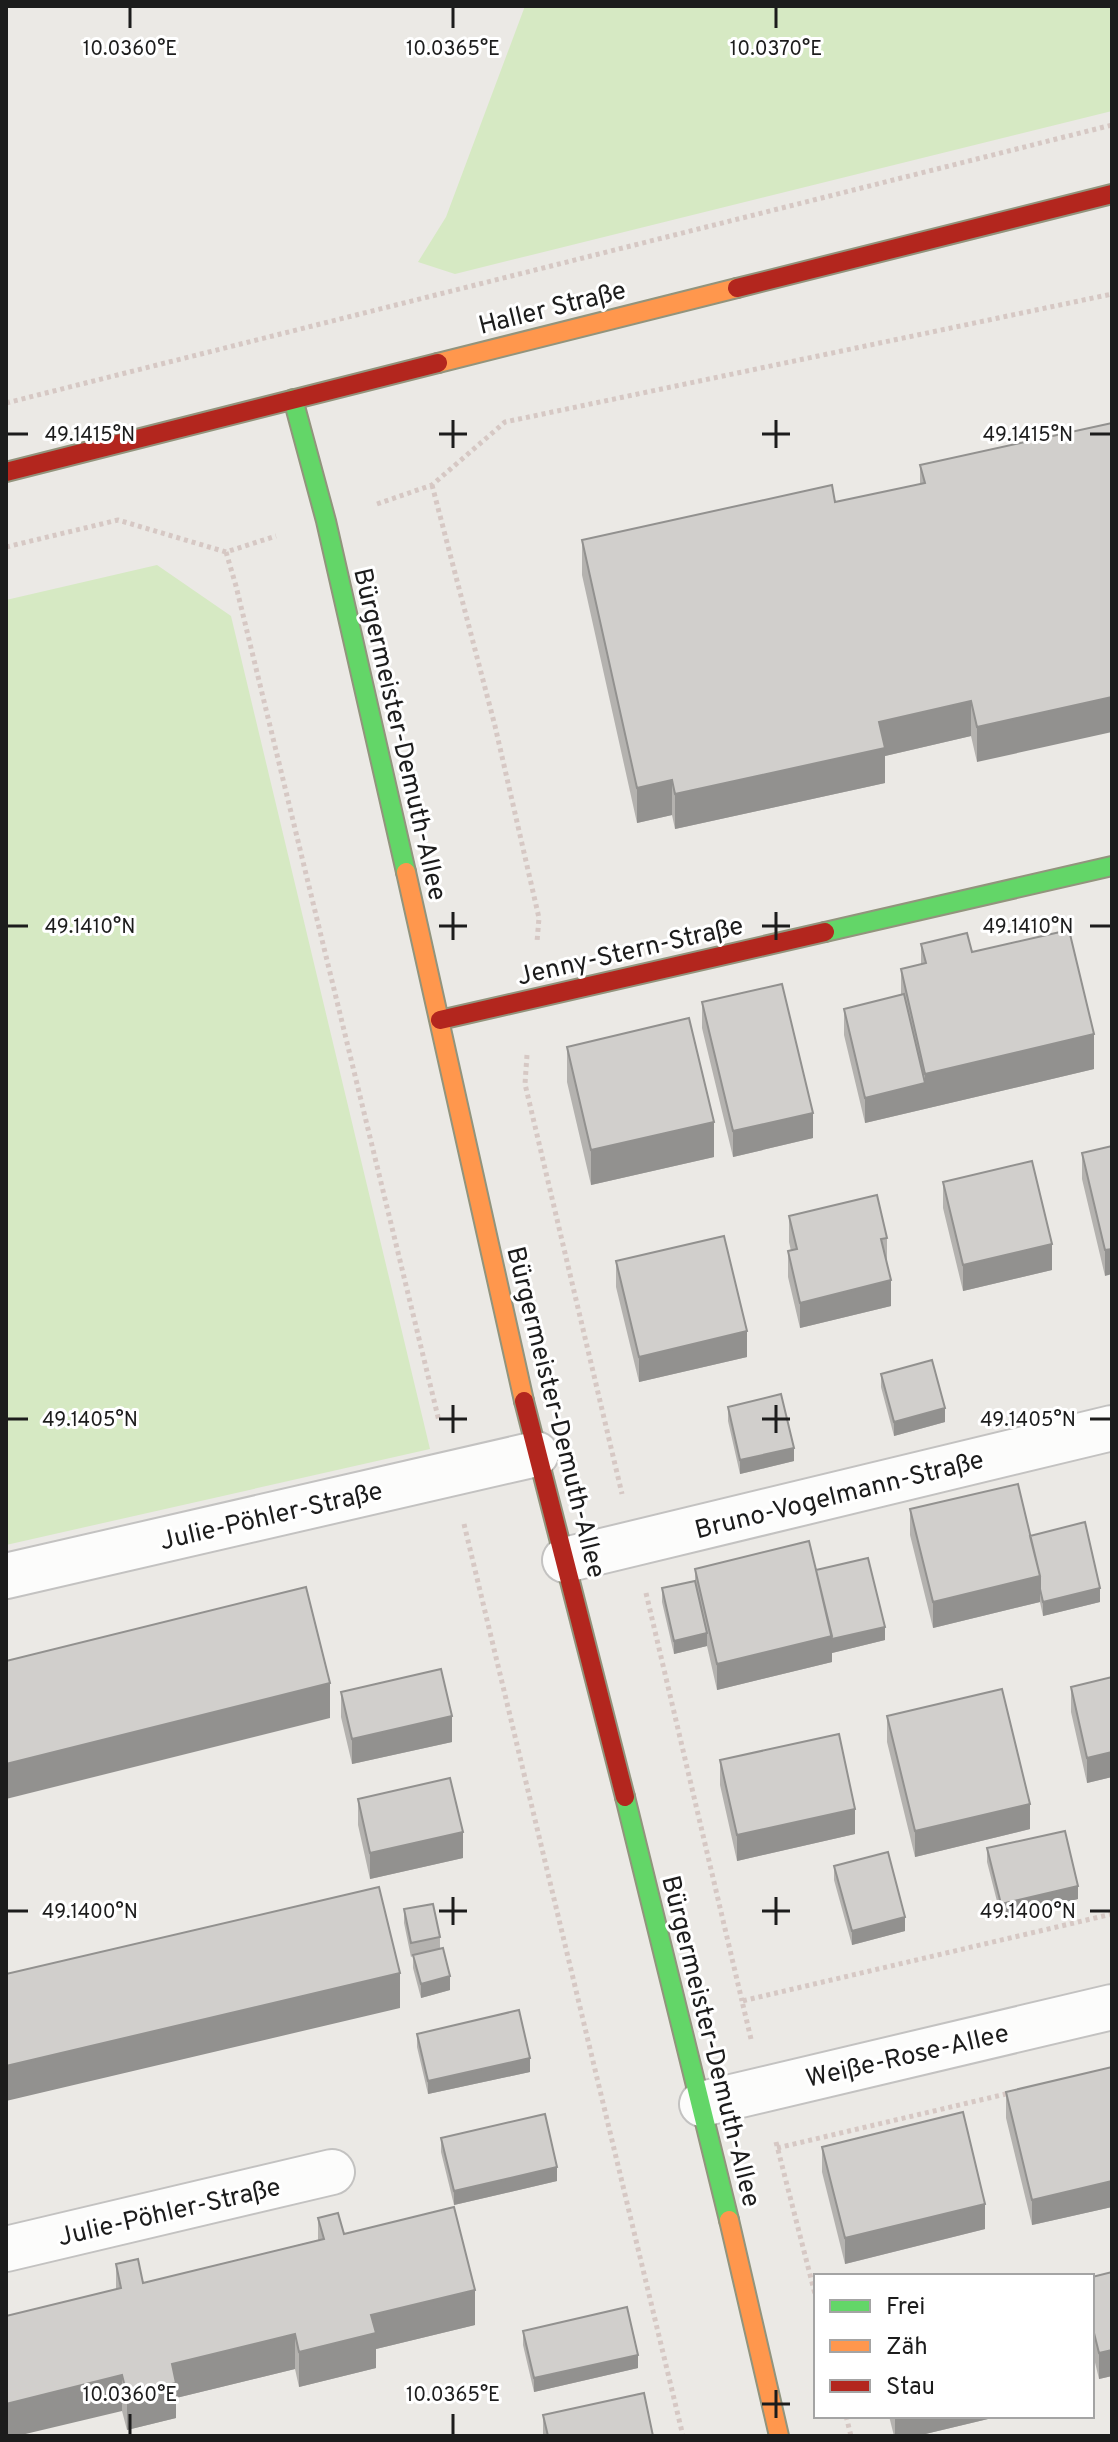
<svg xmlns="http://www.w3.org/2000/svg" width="1118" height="2442" viewBox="0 0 1118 2442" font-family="Overpass,sans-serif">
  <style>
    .grass { fill: #d6e9c3 }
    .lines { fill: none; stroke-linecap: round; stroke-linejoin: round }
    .street-casing { stroke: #c3c2c1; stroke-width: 48 }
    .fast-casing { stroke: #92947d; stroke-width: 22 }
    .slow-casing { stroke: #92947d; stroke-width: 22 }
    .jam-casing { stroke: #92947d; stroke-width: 22 }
    .path { stroke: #d6c8c4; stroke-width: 5; stroke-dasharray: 4 4; stroke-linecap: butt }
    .street { stroke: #fcfcfb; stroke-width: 44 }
    .fast { stroke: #63d668; stroke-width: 18 }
    .slow { stroke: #ff974d; stroke-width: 18 }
    .jam { stroke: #b3261e; stroke-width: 18 }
    .wall { fill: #b4b2af }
    .shaded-wall { fill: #92918f }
    .building { fill: #d1cfcc; stroke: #92918f; stroke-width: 2 }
    .ticks { fill: none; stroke: #1c1c1c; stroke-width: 3 }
    .labels { text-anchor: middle; stroke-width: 6; stroke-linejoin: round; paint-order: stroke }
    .street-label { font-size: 26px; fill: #1c1c1c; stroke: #fff }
    .ticks-label { font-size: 20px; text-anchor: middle; fill: #1c1c1c; stroke: #fff; stroke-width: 6; stroke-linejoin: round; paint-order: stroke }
  </style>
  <rect width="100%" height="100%" fill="#ebe9e5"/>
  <path class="grass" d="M525,6H1112V111L455,274L418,262L446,217Z
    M157,565L231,616L430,1449L6,1545V600Z"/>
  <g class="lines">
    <defs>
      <path id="street" d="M565,1560L1112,1428
        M6,1576L536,1454
        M702,2104L1112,2007
        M6,2249L332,2172"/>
      <path id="fast" d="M293,399L326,521L406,872
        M825,932L1112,866
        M625,1797L729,2220"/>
      <path id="slow" d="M438,363L737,288
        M406,872L524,1401
        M729,2220L779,2436"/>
      <path id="jam" d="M737,288L1112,194
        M6,472L438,363
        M440,1020L825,932
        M524,1401L625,1797"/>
    </defs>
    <use href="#street" class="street-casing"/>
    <use href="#fast" class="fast-casing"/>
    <use href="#slow" class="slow-casing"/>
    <use href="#jam" class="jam-casing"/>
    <path class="path" d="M6,403L1112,125
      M432,485L495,726L539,918L537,942
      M377,504L432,485L505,422L1112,294
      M6,547L118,520L226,552L276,536
      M226,552L236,586L439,1421
      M527,1055L525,1084L622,1494
      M464,1524L683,2436
      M646,1593L742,2001
      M751,2039L742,2001L1112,1914
      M776,2142L816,2298
      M777,2148L1010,2093
      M846,2416L851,2436"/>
    <use href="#street" class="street"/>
    <use href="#fast" class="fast"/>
    <use href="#slow" class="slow"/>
    <use href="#jam" class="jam"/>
  </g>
  <path class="wall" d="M1112,423L977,762L971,736L885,756V783L675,829L672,815L637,823L582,575V540L835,502L920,484V465Z
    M921,944L972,952L1094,1069L865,1123L844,1035V1009L901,995V969L921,964Z
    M702,1002L813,1138L733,1157L702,1028Z
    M567,1047L714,1157L591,1185L567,1082Z
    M1112,1146L1105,1276L1082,1179V1153Z
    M943,1182L1052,1270L963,1291L943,1208Z
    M789,1216L887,1238V1263L891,1306L800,1328L788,1277V1251H791L789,1242Z
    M616,1261L747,1357L639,1382L616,1287Z
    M881,1374L945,1422L894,1436L881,1387Z
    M728,1407L794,1461L740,1474L728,1421Z
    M1111,1468H1112V1499L1111,1494Z
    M910,1509L1030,1536L1100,1602L1043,1616L1040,1602L933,1628L910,1535Z
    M695,1569L816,1570L885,1640L832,1653V1662L717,1690L707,1646L674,1654L662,1602V1588L695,1581Z
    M1112,1677V1777L1087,1783L1071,1712V1687Z
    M341,1692L452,1742L352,1764L341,1717Z
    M887,1716L1030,1829L915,1857L887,1742Z
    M720,1760L855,1834L737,1861L720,1785Z
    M358,1799L463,1858L370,1879L358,1825Z
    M987,1848L1078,1899L1001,1917L987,1862Z
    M834,1866L905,1931L852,1945L834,1880Z
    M404,1909L440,1937V1948L450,1990L421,1998L413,1968V1956L411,1957L404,1923Z
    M417,2034L530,2072L428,2094L417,2047Z
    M1112,2067V2207L1032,2225L1006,2118V2092Z
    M441,2138L557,2181L454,2205L441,2152Z
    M822,2147L985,2229L845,2264L822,2172Z
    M318,2218L344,2234L475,2325L376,2349V2368L299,2387L295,2369L176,2398V2418L127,2430L122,2411L116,2289V2264L143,2283L318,2240Z
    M1112,2272V2376L1099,2379L1092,2350V2277Z
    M523,2331L638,2368L534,2392L523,2345Z
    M543,2415L653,2436H543Z
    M889,2416H988V2419L917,2436H894Z"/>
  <path class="shaded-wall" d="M1112,697V732L977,762V727Z
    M971,701V736L885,756V783L675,829V794L879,722Z
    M672,780V815L637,823V788Z
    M1094,1034V1069L865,1123V1098L925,1083V1074Z
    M813,1113V1138L733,1157V1131Z
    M714,1122V1157L591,1185V1150Z
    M1052,1244V1270L963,1291V1265Z
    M1112,1249V1274L1105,1276V1250Z
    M891,1280V1306L800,1328V1303Z
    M747,1331V1357L639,1382V1357Z
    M945,1408V1422L894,1436V1422Z
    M794,1448V1461L740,1474V1460Z
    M1040,1576V1602L933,1628V1602Z
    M1100,1588V1602L1043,1616V1602Z
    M885,1627V1640L832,1653V1662L717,1690V1664L832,1636Z
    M707,1633V1646L674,1654V1641Z
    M330,1683V1718L6,1799V1764Z
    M452,1716V1742L352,1764V1739Z
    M1112,1752V1777L1087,1783V1758Z
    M1030,1804V1829L915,1857V1831Z
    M855,1809V1834L737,1861V1835Z
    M463,1832V1858L370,1879V1853Z
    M1078,1886V1899L1001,1917V1904Z
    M905,1917V1931L852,1945V1931Z
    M400,1973V2008L6,2101V2066Z
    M450,1976V1990L421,1998V1984Z
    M530,2058V2072L428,2094V2081Z
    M557,2167V2181L454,2205V2191Z
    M1112,2181V2207L1032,2225V2200Z
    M985,2204V2229L845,2264V2238Z
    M475,2290V2325L376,2349V2368L299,2387V2352L371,2315Z
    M295,2334V2369L176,2398V2418L127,2430V2395L172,2364Z
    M1112,2350V2376L1099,2379V2353Z
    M638,2355V2368L534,2392V2378Z
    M122,2375V2411L17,2436H6V2404Z
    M895,2416H988V2419L917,2436H895Z"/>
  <path class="building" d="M1112,423V697L977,727L971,701L879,722L885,748L675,794L672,780L637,788L582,540L832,485L835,502L925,483L920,465Z
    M1069,930L1094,1034L925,1074L901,969L926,963L921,944L967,933L972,952Z
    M782,984L813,1113L733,1131L702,1002Z
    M904,994L925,1083L865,1098L844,1009Z
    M689,1018L714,1122L591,1150L567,1047Z
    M1112,1146V1249L1105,1250L1082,1153Z
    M1032,1161L1052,1244L963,1265L943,1182Z
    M877,1195L887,1238L881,1239L891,1280L800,1303L788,1251L797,1249L789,1216Z
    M724,1236L747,1331L639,1357L616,1261Z
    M932,1360L945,1408L894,1422L881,1374Z
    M781,1394L794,1448L740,1460L728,1407Z
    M1018,1484L1040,1576L933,1602L910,1509Z
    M1085,1522L1100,1588L1043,1602L1040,1589V1576L1030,1536Z
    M809,1541L832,1636L717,1664L695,1569Z
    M868,1558L885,1627L832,1639L816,1570Z
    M695,1581L707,1633L674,1641L662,1588Z
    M306,1587L330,1683L6,1764V1661Z
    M441,1669L452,1716L352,1739L341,1692Z
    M1112,1677V1752L1087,1758L1071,1687Z
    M1002,1689L1030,1804L915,1831L887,1716Z
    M839,1734L855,1809L737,1835L720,1760Z
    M450,1778L463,1832L370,1853L358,1799Z
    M1065,1831L1078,1886L1001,1904L987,1848Z
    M888,1852L905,1917L852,1931L834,1866Z
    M379,1887L400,1973L6,2066V1974Z
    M433,1904L440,1937L411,1943L404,1909Z
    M443,1948L450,1976L421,1984L413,1955Z
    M519,2010L530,2058L428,2081L417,2034Z
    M1112,2067V2181L1032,2200L1006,2092Z
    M963,2112L985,2204L845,2238L822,2147Z
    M545,2114L557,2167L454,2191L441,2138Z
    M454,2207L475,2290L371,2315L376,2333L299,2352L295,2334L172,2364L176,2383L127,2395L122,2375L6,2404V2316L121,2288L116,2264L138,2259L143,2283L324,2239L318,2218L338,2213L344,2234Z
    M1112,2272V2350L1099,2353L1092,2325V2277Z
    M627,2307L638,2355L534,2378L523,2331Z
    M644,2393L653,2436H548L543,2415Z"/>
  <path class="ticks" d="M130,8V28M453,8V28M776,8V28M453,420V448M776,420V448M8,434H28M439,434H467M762,434H790M1090,434H1110M453,912V940M776,912V940M8,926H28M439,926H467M762,926H790M1090,926H1110M453,1405V1433M776,1405V1433M8,1419H28M439,1419H467M762,1419H790M1090,1419H1110M453,1897V1925M776,1897V1925M8,1911H28M439,1911H467M762,1911H790M1090,1911H1110M776,2390V2418M762,2404H790M130,2414V2434M453,2414V2434"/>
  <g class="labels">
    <g class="street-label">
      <text transform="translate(552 307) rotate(-14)" y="9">Haller Straße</text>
      <text transform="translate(401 734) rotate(77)" y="9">Bürgermeister-Demuth-Allee</text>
      <text transform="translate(630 950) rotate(-13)" y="9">Jenny-Stern-Straße</text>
      <text transform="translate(557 1412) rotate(76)" y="9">Bürgermeister-Demuth-Allee</text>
      <text transform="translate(839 1494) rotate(-14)" y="9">Bruno-Vogelmann-Straße</text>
      <text transform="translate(271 1515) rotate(-13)" y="9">Julie-Pöhler-Straße</text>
      <text transform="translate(712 2041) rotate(76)" y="9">Bürgermeister-Demuth-Allee</text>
      <text transform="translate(907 2055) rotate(-13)" y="9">Weiße-Rose-Allee</text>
      <text transform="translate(169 2211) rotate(-13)" y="9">Julie-Pöhler-Straße</text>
    </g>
  </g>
  <g class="ticks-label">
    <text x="130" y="55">10.0360°E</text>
    <text x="453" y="55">10.0365°E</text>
    <text x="776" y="55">10.0370°E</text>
    <text x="90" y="441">49.1415°N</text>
    <text x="1028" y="441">49.1415°N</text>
    <text x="90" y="933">49.1410°N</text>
    <text x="1028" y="933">49.1410°N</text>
    <text x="90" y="1426">49.1405°N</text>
    <text x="1028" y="1426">49.1405°N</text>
    <text x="90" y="1918">49.1400°N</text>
    <text x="1028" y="1918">49.1400°N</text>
    <text x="130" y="2401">10.0360°E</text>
    <text x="453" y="2401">10.0365°E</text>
  </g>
  <rect width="1118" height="2442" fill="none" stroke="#1c1c1c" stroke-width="16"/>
  <rect x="814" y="2274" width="280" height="144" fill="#ffffff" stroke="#a4a4a4" stroke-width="2"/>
  <rect x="830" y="2300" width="40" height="12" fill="#63d668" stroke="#a4a4a4" stroke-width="2"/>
  <text x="886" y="2314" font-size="24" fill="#1c1c1c">Frei</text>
  <rect x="830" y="2340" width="40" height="12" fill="#ff974d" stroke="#a4a4a4" stroke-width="2"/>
  <text x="886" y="2354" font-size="24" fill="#1c1c1c">Zäh</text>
  <rect x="830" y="2380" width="40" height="12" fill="#b3261e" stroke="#a4a4a4" stroke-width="2"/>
  <text x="886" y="2394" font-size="24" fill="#1c1c1c">Stau</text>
</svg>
